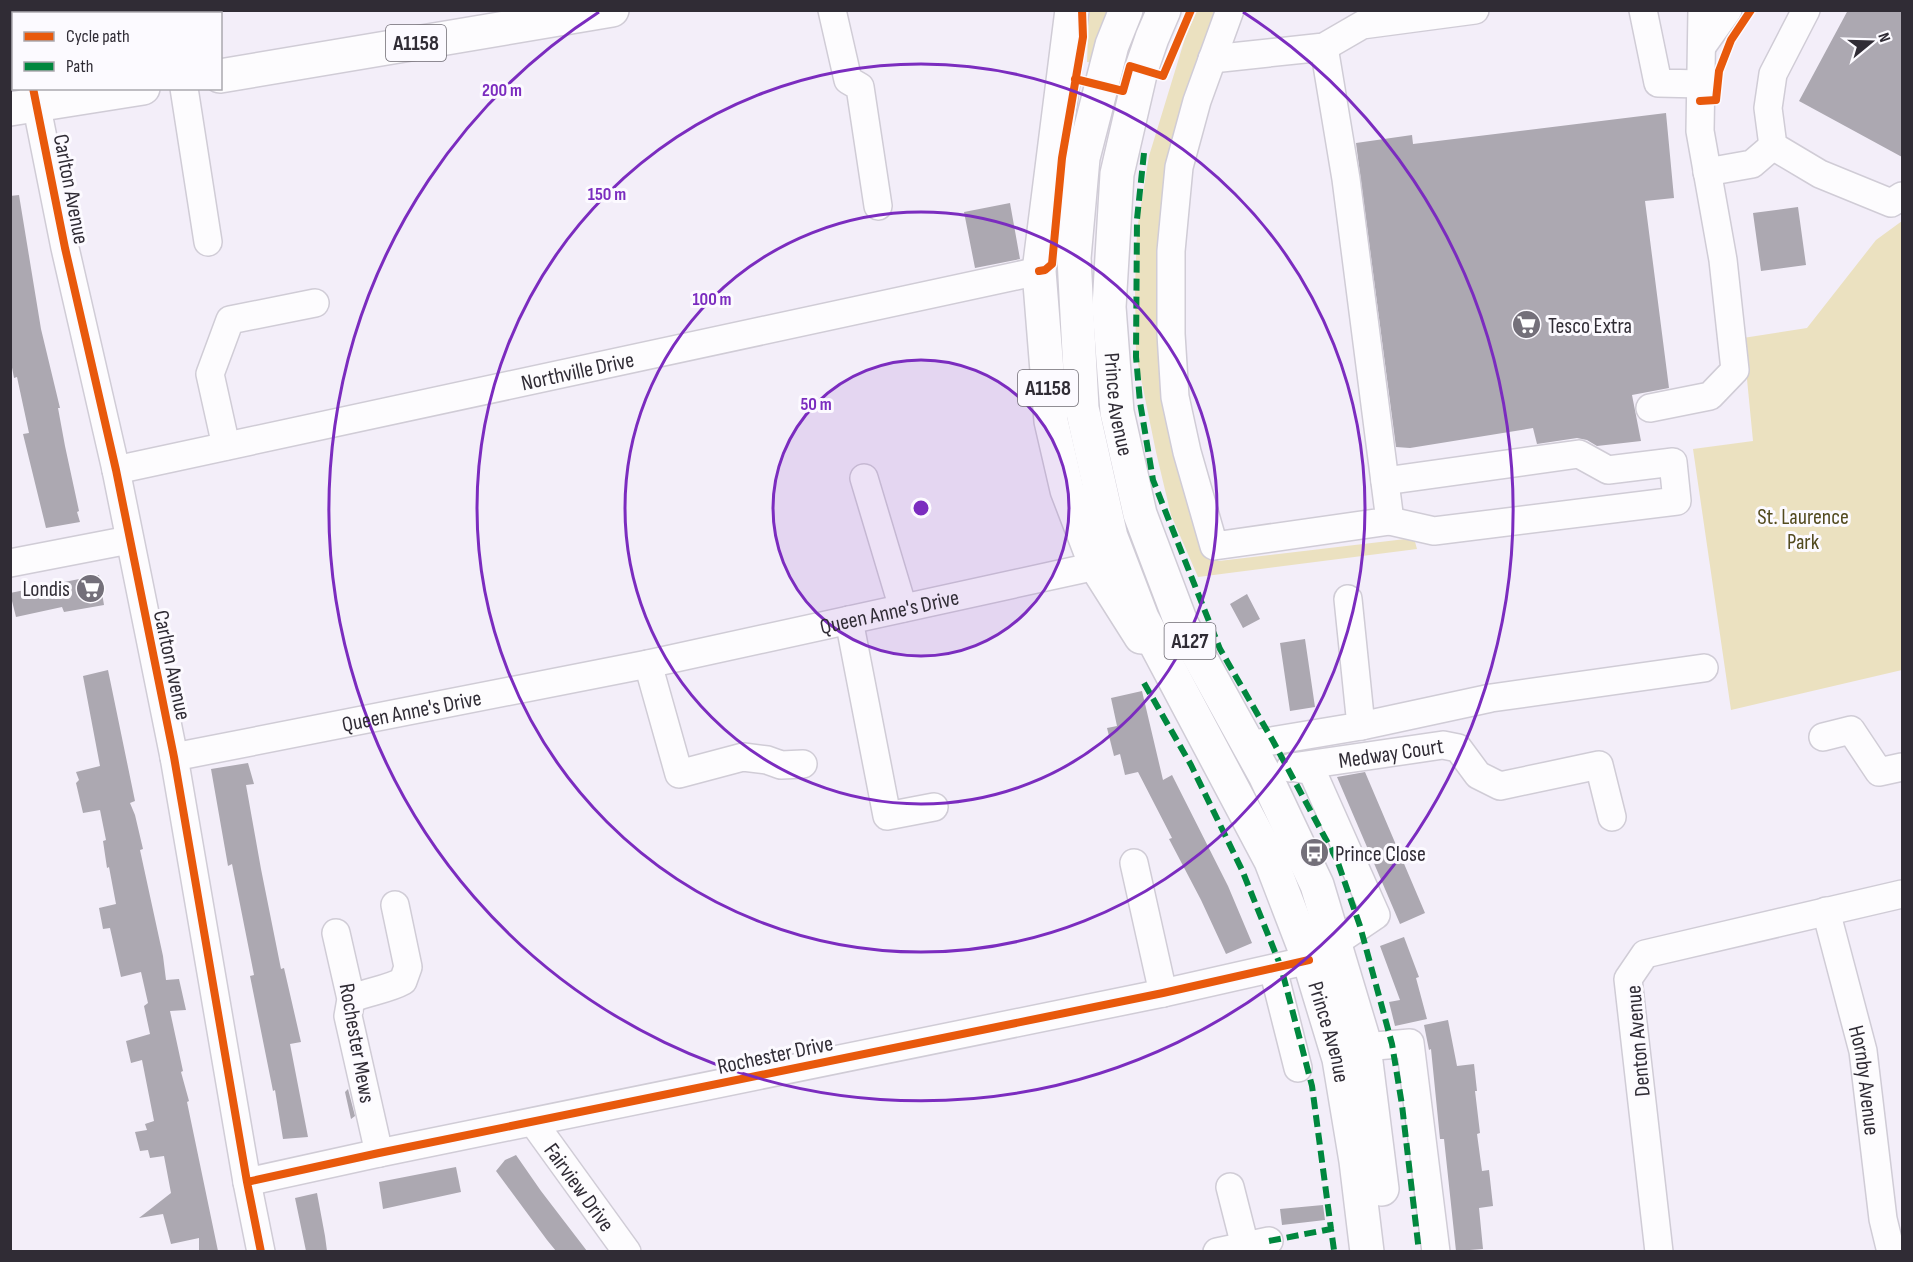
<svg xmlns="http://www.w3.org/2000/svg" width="1913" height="1262" viewBox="0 0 1913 1262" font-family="'Sofia Sans Condensed',sans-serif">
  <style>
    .green { fill: #ebe1c0 }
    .building { fill: #aca8b1 }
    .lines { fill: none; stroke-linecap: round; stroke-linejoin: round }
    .minor-casing { stroke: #d0ccd6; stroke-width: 30 }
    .major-casing { stroke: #d0ccd6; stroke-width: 36 }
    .highway-casing { stroke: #d0ccd6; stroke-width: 36 }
    .minor { stroke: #fdfcfe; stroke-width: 27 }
    .major { stroke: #fdfcfe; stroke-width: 33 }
    .highway { stroke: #fdfcfe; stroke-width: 33 }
    .quiet { stroke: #00873e; stroke-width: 6; stroke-dasharray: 12 6; stroke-linecap: butt }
    .cycleway-casing { stroke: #fcfaff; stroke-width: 11 }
    .cycleway { stroke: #e8590c; stroke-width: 8 }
    .ring { fill: none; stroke: #7b2cbf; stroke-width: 3 }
    .labels { text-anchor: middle; stroke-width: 6; stroke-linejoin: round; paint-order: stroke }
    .shield { fill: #fcfaff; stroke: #6d6a72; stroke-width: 1.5 }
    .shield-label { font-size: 21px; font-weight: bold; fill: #302c35 }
    .street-label { font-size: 22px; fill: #302c35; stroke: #fcfaff }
    .poi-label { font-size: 22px; fill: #302c35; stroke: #fcfaff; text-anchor: start }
    .park-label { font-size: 22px; fill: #534b1f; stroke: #fcfaff }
    .centre { fill: #7b2cbf; stroke: #fcfaff; stroke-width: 3 }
    .ring-label { font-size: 18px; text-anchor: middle; font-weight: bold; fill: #7b2cbf; stroke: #fcfaff; stroke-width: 6; stroke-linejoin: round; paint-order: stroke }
  </style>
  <rect width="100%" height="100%" fill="#f3eef9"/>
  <path class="green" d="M1089,11H1111L1093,63L1087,62Z
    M1197,11H1220L1158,277V351L1174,445L1188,506L1206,555L1219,561L1414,538L1417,549L1198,577L1171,515L1156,452L1136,354L1135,288L1137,230L1149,156L1186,35Z
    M1902,221V670L1731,710L1693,449L1753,441L1743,338L1807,328L1876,240Z"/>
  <path class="building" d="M1848,10H1902V157L1799,101Z
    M1666,113L1674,198L1645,201L1669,388L1632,395L1641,441L1597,446L1587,440L1577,438L1537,444L1533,428L1410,448L1396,447L1356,143L1412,135L1413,144Z
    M19,195L41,329L60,408H58L65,446L79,511L77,512L80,522L46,528L23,434L29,433L17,377L14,378L10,357V196Z
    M1010,203L1020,259L975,268L964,212Z
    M1798,207L1806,265L1761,271L1753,213Z
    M99,575L104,605L64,612L62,607L16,617L10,593Z
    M1247,594L1260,619L1243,628L1230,604Z
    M1305,639L1315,707L1290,711L1280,643Z
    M108,670L135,801L130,803L135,815L143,849L140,850L163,956L166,980L179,979L186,1010L170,1011L183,1071L181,1072L189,1101L187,1102L218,1251H199V1238L171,1244L163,1214L139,1218L171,1193L164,1156L150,1158L148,1150L140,1151L135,1132L147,1130L145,1124L154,1121L142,1060L131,1063L126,1041L150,1034L144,1006L148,1003L141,972L121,977L110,928L103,929L99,908L116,904L109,867L107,868L103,841L106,840L100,810L83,813L76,783L79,780L76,772L100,766L83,676Z
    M1142,691L1163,780L1172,775L1228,886L1252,943L1226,954L1201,900L1169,839L1172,838L1138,772L1125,775L1120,754L1114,756L1107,728L1117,726L1111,698Z
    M248,763L254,784L246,785L261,869L281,969L284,968L301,1042L290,1044L308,1137L283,1139L275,1090L273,1091L250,976L254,975L232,864L228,866L211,769Z
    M1365,772L1425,913L1400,924L1337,777Z
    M1404,937L1419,977L1416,978L1427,1019L1395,1026L1389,1002L1400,1000L1380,946Z
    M1448,1020L1457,1066L1474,1064L1477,1091H1475L1480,1133L1477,1134L1482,1171L1489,1170L1493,1206L1479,1208L1483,1249L1456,1251L1444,1139H1440L1431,1049L1429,1050L1424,1025Z
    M348,1089L355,1116L351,1119L345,1092Z
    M516,1155L541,1191L587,1251H556L547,1240L496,1171L505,1160Z
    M456,1167L461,1192L383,1209L379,1182Z
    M317,1193L325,1236L327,1251H306L295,1198Z
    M1323,1205L1325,1220L1282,1225L1280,1209Z"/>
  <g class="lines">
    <defs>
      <g id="minor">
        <path d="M18,10V14"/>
        <path d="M832,10L848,80L860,87L878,206"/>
        <path d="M1230,10L1197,101L1179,167L1171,251V334L1175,397L1187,452L1214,546L1390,521L1346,179L1324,47"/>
        <path d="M1643,10L1658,83L1701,84"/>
        <path d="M1806,10L1773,74L1768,108L1773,146L1820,174L1891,203L1902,196"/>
        <path d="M1703,45L1728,10"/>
        <path d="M1212,59L1324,47L1362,25L1475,10"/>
        <path d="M33,88L65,248L116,470L174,757L247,1182L261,1252"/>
        <path d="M184,88L208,242"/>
        <path d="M1707,172L1752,164L1773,146"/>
        <path d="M1650,408L1710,396L1735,370L1723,260L1700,131L1702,10"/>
        <path d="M226,446L210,374L230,320L315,303"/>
        <path id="s1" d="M116,470L1039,271"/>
        <path d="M864,478L903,608"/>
        <path d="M1385,481L1579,454L1608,470L1673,462L1677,501L1434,531L1390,521"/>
        <path d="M10,563L129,540"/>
        <path d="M849,620L887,816L934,807"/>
        <path d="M648,664L679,774L743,757L767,760L781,765L803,764"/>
        <path d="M1361,726L1491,698L1704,668"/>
        <path d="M1823,737L1851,730L1879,772L1902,767"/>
        <path d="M1248,745L1361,726L1348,599"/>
        <path id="s2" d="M174,757L648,664L1096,566"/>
        <path id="s3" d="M1292,767L1443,745L1458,748L1478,775L1500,786L1599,765L1612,817"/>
        <path d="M1290,768L1292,767L1312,771L1376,915L1336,942"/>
        <path d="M1134,863L1163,993"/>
        <path id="s4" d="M1826,911L1863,1051L1883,1219L1891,1252"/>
        <path d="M336,933L351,999L348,1016L379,1153"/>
        <path d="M1273,969L1298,1068"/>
        <path d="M351,999C368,991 387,990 403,981L408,967L395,905"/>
        <path d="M1364,1047L1410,1043L1436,1252"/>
        <path id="s5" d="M533,1122L627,1252"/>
        <path d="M247,1182L379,1153L1163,993L1309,960"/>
        <path d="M1230,1187L1245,1246"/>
        <path d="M1217,1252L1269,1241"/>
        <path d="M1659,1252L1628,979L1645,954L1902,894"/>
      </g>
      <path id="major" d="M1072,10L1039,271L1051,421L1067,490L1096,566L1141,637
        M220,76L612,10
        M10,109L143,88"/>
      <g id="highway">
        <path id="s6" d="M1126,10L1112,45L1083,158L1074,258L1082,408L1111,537L1142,618L1271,861L1309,960L1339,1059L1356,1161L1367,1252"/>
        <path id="s7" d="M1164,10L1152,38L1141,70L1117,174L1109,307L1117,412L1140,514L1182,625L1265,775L1317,885L1363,1038L1382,1189"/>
      </g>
    </defs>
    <use href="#minor" class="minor-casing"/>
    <use href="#major" class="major-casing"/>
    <use href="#highway" class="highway-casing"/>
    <use href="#minor" class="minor"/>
    <use href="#major" class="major"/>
    <use href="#highway" class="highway"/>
    <path class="quiet" d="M1144,153L1137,219L1136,357L1140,402L1153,480L1220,649L1273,741L1337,860L1360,926L1392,1044L1402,1105L1419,1252
      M1144,683L1191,765L1242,870L1281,967L1312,1086L1331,1229
      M1269,1241L1331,1229L1334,1250"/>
    <defs>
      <path id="cycleway" d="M1075,79L1123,91L1130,66L1163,76L1191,10
        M33,88L65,248L116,470L174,757L247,1182L261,1252
        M1700,101L1716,100L1719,71L1731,40L1751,10
        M1039,271L1045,270L1052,264L1062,158L1083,37L1082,10
        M247,1182L379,1153L1163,993L1309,960"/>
    </defs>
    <use href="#cycleway" class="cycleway-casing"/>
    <use href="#cycleway" class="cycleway"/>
  </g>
  <circle cx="921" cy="508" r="148" fill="#7b2cbf" fill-opacity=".12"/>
  <g class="ring">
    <circle cx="921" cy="508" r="148"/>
    <circle cx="921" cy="508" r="296"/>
    <circle cx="921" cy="508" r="444"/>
    <path d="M1243 12A592 592 0 1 1 599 12"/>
  </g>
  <defs>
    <symbol id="supermarket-disc" viewBox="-11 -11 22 22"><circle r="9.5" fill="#74707a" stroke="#fcfaff"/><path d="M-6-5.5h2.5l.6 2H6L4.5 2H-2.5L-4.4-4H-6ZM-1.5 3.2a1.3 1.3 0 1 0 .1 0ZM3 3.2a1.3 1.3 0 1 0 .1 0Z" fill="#fff"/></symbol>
    <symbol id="bus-disc" viewBox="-11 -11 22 22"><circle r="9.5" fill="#74707a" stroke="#fcfaff"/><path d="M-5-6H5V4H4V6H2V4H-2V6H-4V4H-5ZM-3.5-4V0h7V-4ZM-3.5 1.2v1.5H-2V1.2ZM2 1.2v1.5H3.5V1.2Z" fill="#fff"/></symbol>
  </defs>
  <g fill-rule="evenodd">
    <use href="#supermarket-disc" x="1510" y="308" width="33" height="33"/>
    <use href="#supermarket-disc" x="74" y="572" width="33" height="33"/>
    <use href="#bus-disc" x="1298" y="836" width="33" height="33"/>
  </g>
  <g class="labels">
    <g class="shield">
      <rect x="386" y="25" width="60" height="36" rx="4.5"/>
      <rect x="1018" y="370" width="60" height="36" rx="4.5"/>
      <rect x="1164.5" y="623" width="51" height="36" rx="4.5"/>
    </g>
    <g class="shield-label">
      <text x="416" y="50">A1158</text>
      <text x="1048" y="395">A1158</text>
      <text x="1190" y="648">A127</text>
    </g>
    <g class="street-label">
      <text transform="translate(72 189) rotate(79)" y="8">Carlton Avenue</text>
      <text dy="8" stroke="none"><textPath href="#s1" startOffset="472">Northville Drive</textPath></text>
      <text dy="8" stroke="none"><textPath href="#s7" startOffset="402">Prince Avenue</textPath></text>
      <text dy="8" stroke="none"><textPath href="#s2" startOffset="730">Queen Anne's Drive</textPath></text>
      <text transform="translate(173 665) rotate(78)" y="8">Carlton Avenue</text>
      <text dy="8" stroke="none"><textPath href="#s2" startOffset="242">Queen Anne's Drive</textPath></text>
      <text dy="8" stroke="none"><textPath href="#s3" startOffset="100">Medway Court</textPath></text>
      <text dy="8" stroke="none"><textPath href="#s6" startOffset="1080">Prince Avenue</textPath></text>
      <text transform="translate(1637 1041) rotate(-95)" y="8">Denton Avenue</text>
      <text transform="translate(358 1043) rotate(80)" y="8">Rochester Mews</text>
      <text transform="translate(775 1054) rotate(-12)" y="8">Rochester Drive</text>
      <text dy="8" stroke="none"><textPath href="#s4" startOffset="174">Hornby Avenue</textPath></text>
      <text dy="8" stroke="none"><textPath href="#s5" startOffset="80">Fairview Drive</textPath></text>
    </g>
    <g class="poi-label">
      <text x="1548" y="333">Tesco Extra</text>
      <text x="70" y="596" text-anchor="end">Londis</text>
      <text x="1335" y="861">Prince Close</text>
    </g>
    <g class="park-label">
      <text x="1803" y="524">St. Laurence<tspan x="1803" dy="25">Park</tspan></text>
    </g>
  </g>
  <circle cx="921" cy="508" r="9" class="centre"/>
  <g class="ring-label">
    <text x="502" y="96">200 m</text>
    <text x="607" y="200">150 m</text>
    <text x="712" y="305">100 m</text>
    <text x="816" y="410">50 m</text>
  </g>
  <rect width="1913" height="1262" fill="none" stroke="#302c35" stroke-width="24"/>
  <rect x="12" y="12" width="210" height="78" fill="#fcfaff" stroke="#aaa8ae" stroke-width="1.5"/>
  <rect x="24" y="32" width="30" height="9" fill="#e8590c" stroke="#aaa8ae" stroke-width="1.5"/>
  <text x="66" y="42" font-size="18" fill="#302c35">Cycle path</text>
  <rect x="24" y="62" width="30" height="9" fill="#00873e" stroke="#aaa8ae" stroke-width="1.5"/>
  <text x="66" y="72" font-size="18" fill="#302c35">Path</text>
  <g transform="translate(1871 42) rotate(71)" stroke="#fcfaff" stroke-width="4.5" paint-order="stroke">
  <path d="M0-4.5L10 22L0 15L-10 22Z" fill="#302c35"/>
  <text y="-9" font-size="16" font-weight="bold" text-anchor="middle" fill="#302c35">N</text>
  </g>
</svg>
